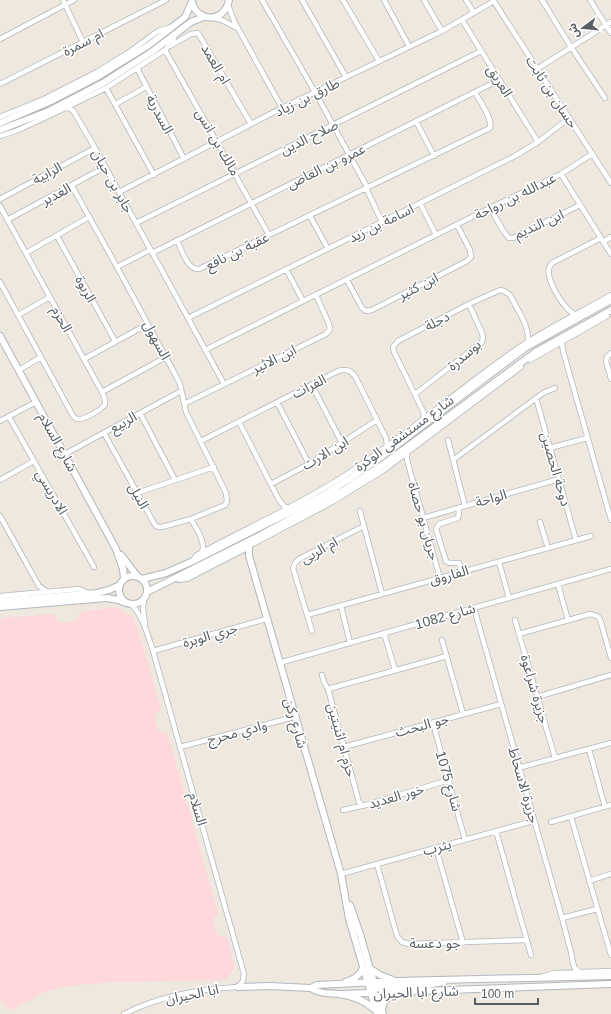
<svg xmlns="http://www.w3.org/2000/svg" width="611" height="1014" viewBox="0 0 611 1014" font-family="Helvetica,'Noto Sans Arabic',sans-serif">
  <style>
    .medical { fill: #fed8db }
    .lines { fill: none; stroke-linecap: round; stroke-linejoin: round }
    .street-casing { stroke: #b3b8bc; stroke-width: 6 }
    .secondary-casing { stroke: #b2b7bc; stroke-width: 8 }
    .street { stroke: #fff; stroke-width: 4.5 }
    .secondary { stroke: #fff; stroke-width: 6 }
    .labels { text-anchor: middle; stroke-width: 3; stroke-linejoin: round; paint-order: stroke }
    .street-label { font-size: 14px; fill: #585e62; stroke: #fff }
  </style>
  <rect width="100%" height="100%" fill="#eee8df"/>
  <path class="medical" d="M116,607L134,618L161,709L154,715L158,730L167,733L218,913L212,920L217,935L226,937L235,967L225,980L112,982L66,986L42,993L13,1009H7L0,999V623L2,618L53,614L59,622H71L77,620L81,612Z"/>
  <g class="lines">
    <defs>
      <path id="street" d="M63,0L83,42
        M262,0L315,92L367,187
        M302,0L346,77
        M343,0L379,61
        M384,0L409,46
        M424,0L442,31
        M466,0L474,13
        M493,0L611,183
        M542,0L571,47L605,98
        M590,0L611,33
        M228,5L234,21L282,108
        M213,18L222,20L237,28
        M462,20L538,142
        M0,39L74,0
        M170,46L191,34L198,33L251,124
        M165,50L269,235
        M137,68L184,159
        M537,69L611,22
        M0,84L166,0
        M106,88L154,175
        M116,104L146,87
        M66,108L71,109L74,112L95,148L224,384
        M0,117L44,99L97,72L128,53L158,31L171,27
        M416,121L434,156
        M0,136L16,131L57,112L106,88L165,50L172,42L175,35
        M561,174L611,254
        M72,186L117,267L176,376L180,384L186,412L226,493L227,501L225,505L191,519L162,527H158L155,525L104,433
        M366,188L382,222
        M119,192L282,108L442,31L494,1
        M0,199L95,148
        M420,203L436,235
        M0,206L102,392C103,395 106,399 105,404C103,409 84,420 78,419C77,419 74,417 73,416L0,282
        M490,208L504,232L509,238H513L580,205
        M310,216L328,249
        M7,220L105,167
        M136,223L481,51
        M57,236L115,341
        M177,240C182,250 187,270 199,269L490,128C493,119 479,100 475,92
        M603,242L611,237
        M26,253L89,217
        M152,253L499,80
        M117,267L150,250
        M286,269L303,301
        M347,280L362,308L366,311L372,310L467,261L471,257L470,250L457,225
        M18,315L50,297
        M576,315C564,310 546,280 549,268L552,263L601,238
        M188,318L515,156L538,142L569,118
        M563,340L562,344L563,351L611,520
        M205,350L490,208L561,174L592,154
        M611,353L607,357L606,361L611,379
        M84,359L148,324
        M530,360L607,316
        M19,370L41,357
        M312,385L342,443
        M102,392L166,357
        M415,394L482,342L483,337L482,333L469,304
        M536,398L576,540
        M277,402L309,464
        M184,404L326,334L330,329L329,324L316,295
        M140,413L175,480
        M9,417L94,567
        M423,420L424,413L422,409L394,352L393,347L398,341L469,304L500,290L504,291L510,295C516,308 532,329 527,343
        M0,421L36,402
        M239,422L279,500L284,506L289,508
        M448,440L465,506
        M201,441L338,371C346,369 350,370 355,376L386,438L387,445L385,449
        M550,448L587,438
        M407,452V460L440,578
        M65,454L181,391
        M453,460L543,393L555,388
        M0,480L34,461
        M271,484L309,464L377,420
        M137,493L214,467
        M458,508L459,512L458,518L439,524L436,529L446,561L449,563H459L463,572
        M360,511L382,594
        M0,516L39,586L46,591
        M423,518L559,479
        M191,519C196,529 206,541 202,552
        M540,522L548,548
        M249,546L334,501L384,470L521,367
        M193,560L197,555C245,529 295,507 341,478C401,440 454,393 511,353C543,330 578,314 611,295
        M499,562L509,598
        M558,584L568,620
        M0,596L79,589L88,593
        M144,599L143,608L145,624
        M341,606L350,643
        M474,608L562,918L571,952L573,963L575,969L580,972
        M307,615L591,536
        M515,620L555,758
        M312,631L293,568L295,563L299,559L364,526
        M384,633L395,670
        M519,634L590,614L597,616L600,619L611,658
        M442,640L463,714
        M153,651L266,619
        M279,663L611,569
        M322,675L324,682L328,689L359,802L362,805
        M328,689L447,656
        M537,697L611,675
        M433,723L465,840
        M180,747L294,717
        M344,747L501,704
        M589,749L605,807
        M518,768L611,743
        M343,810L366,805L449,780
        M571,817L611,955
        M551,822L611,805
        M496,831L531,955
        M436,848L463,943
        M377,864L397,936L402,942L409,944L527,940
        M341,874L533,821
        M589,881L611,874
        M562,918L597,909
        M542,977L554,973L611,971
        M124,1014C159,996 199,989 238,987L243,981L244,974L153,651C148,635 143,617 132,605"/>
      <path id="secondary" d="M192,2C198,24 225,22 229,0
        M0,123L51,101L99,76L149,45L180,21L185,17L192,2
        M0,130L49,111L103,83L153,51L191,22L204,17
        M0,336L116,549L123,569L124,579
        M249,546V556L341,874L349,919L377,1014
        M121,555L138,577
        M119 590a14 14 0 1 1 28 0a14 14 0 1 1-28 0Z
        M142,579L166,573L193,561L322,496L351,478L381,457L525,348L611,300
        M179,579L187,578L249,546
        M147,592L257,537L344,490L388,461L537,351L611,310
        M0,601L97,593L109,590L120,585
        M0,607L107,598L118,600L126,603
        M350,905L360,934L383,1014
        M369,968L380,975L393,980
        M345,982C355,979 359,976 363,968
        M238,987L270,986L311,988L317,985L397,981L611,976
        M311,988C319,994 329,993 339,994C353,996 364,1000 374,1009
        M372,988L375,987L426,985L444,982
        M341,994L611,984
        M382,1010C383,1002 387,997 393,994"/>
    </defs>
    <use href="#street" class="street-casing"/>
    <use href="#secondary" class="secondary-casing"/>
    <use href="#street" class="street"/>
    <use href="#secondary" class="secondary"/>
  </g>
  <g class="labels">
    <g class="street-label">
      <text transform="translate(83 42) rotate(-27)" y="5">ام سمرة</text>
      <text transform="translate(216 64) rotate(60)" y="5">ام العمد</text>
      <text transform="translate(500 81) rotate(58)" y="5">العريق</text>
      <text transform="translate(552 92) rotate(57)" y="5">حسان بن ثابت</text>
      <text transform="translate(307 97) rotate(-26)" y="5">طارق بن زياد</text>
      <text transform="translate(160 114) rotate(62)" y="5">السدرية</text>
      <text transform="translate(309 137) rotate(-26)" y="5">صلاح الدين</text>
      <text transform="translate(218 142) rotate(60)" y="5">مالك بن انس</text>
      <text transform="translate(326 166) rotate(-26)" y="5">عمرو بن العاص</text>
      <text transform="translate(47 173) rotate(-28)" y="5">الرابية</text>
      <text transform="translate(113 181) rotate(61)" y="5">جابر بن حيان</text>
      <text transform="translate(56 194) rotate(-28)" y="5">الغدير</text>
      <text transform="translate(515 196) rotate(-26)" y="5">عبدالله بن رواحة</text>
      <text transform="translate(381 223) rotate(-26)" y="5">اسامة بن زيد</text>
      <text transform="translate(539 224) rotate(-24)" y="5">ابن النديم</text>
      <text transform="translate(237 251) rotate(-26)" y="5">عقبة بن نافع</text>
      <text transform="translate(418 286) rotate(-27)" y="5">ابن كثير</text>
      <text transform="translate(86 289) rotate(61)" y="5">الربوة</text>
      <text transform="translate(62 319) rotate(61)" y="5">الحزم</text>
      <text transform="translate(437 321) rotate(-27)" y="5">دجلة</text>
      <text transform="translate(157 340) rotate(62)" y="5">السهول</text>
      <text transform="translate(464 355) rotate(-41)" y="5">بوسدرة</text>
      <text transform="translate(274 359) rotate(-26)" y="5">ابن الاثير</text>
      <text transform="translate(309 386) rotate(-27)" y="5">الفرات</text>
      <text transform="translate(123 422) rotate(-29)" y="5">الربيع</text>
      <text transform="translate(404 433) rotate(-36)" y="5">شارع مستشفى الوكرة</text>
      <text transform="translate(58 442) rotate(61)" y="5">شارع السلام</text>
      <text transform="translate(325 453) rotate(-31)" y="5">ابن الارت</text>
      <text transform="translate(556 469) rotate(74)" y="5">دوحة الحصين</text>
      <text transform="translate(52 492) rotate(60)" y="5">الادريسي</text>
      <text transform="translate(139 496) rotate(61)" y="5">النيل</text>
      <text transform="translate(491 498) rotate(-16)" y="5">الواحة</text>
      <text transform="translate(424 521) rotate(74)" y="5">جريان بو حصاة</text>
      <text transform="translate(319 550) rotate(-29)" y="5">ام الربى</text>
      <text transform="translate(449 575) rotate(-16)" y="5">الفاروق</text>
      <text transform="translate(445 616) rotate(-16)" y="5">شارع 1082</text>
      <text transform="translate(210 635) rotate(-16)" y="5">جري الوبرة</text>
      <text transform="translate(535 689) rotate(74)" y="5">جزيرة شراعوة</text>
      <text transform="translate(296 723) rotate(74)" y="5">شارع ركن</text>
      <text transform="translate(422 725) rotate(-15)" y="5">جو البحث</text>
      <text transform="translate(237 732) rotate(-15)" y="5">وادي محرج</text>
      <text transform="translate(342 740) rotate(75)" y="5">حزم ام اثنيتين</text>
      <text transform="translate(449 781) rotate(74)" y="5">شارع 1075</text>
      <text transform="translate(524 785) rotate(74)" y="5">جزيرة الاسحاط</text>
      <text transform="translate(396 796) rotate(-16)" y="5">خور العديد</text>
      <text transform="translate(198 809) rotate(74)" y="5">السلام</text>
      <text transform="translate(437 847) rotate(-15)" y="5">يثرب</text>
      <text x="435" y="948">جو دعسة</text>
      <text transform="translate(416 992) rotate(-2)" y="5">شارع ابا الحيران</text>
      <text transform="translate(192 994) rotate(-11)" y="5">ابا الحيران</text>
    </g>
  </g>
  <g transform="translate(583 28) rotate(254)" stroke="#ffffff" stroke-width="3" paint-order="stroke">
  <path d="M0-3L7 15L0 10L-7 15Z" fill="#585e62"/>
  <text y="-6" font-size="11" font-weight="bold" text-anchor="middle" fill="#585e62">ش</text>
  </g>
  <path d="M475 998v6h63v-6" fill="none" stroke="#585e62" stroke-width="2"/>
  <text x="481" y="998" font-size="12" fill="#585e62" stroke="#ffffff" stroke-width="3" paint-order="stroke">100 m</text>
</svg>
